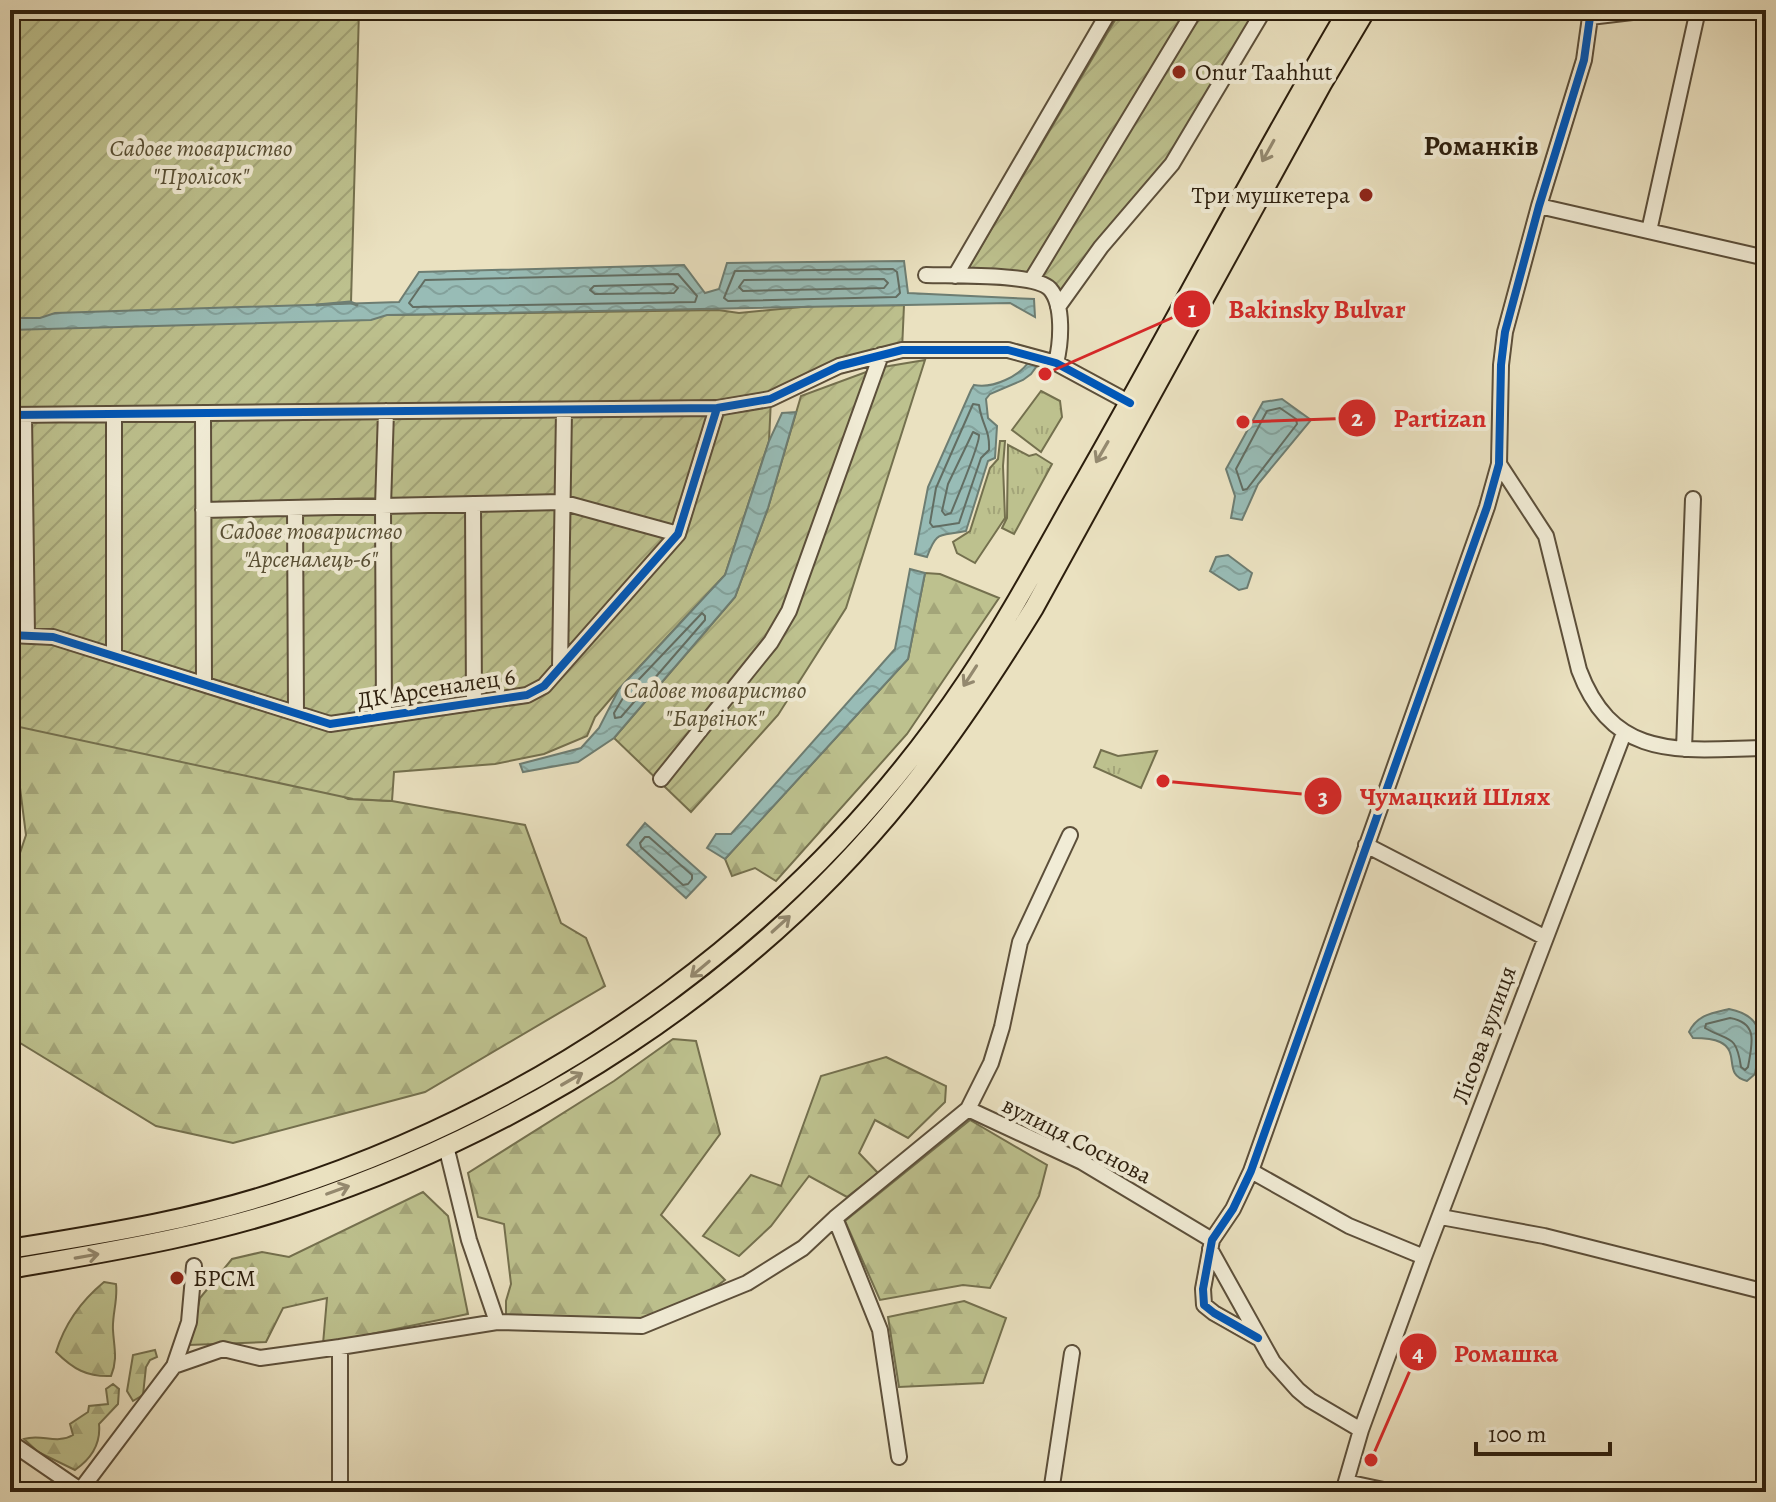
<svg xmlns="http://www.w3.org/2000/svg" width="1776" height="1502" viewBox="0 0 1776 1502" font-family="Alegreya,serif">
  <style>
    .grass { fill: url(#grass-tufts); stroke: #74704e; stroke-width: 2 }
    .forest { fill: url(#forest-firs); stroke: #74704e; stroke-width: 2 }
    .garden { fill: url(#garden-furrows); stroke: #74704e; stroke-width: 2 }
    .water { fill: url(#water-waves); stroke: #6d7d72; stroke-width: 2 }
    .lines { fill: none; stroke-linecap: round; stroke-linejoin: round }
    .shore { stroke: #626d62; stroke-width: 2 }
    .stream { stroke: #6d7d72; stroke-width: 3 }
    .minor-casing { stroke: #5c4f3a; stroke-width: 18 }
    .major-casing { stroke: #2c1e0d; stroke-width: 22 }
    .minor { stroke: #f1ecd6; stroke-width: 14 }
    .major { stroke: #eae1c0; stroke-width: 18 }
    .cycleway-casing { stroke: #f1ecd6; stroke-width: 13 }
    .cycleway { stroke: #0057b8; stroke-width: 8 }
    .oneway { stroke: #94896f }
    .poi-dot { fill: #8f2418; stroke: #f1ecd6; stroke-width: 3 }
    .labels { text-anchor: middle; stroke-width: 8; stroke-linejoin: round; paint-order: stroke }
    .poi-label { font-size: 24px; fill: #2c1e0d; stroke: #f1ecd6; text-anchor: start }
    .park-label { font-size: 24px; font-style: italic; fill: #584f34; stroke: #f1ecd6 }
    .street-label { font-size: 24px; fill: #2c1e0d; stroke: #f1ecd6 }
    .quarter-label { font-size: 28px; font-weight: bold; fill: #2c1e0d; stroke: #f1ecd6 }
    .leader { fill: none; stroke: #d62828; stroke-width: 3 }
    .callout-dot { fill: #d62828; stroke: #f1ecd6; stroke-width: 3 }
    .mark-label { font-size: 24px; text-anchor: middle; font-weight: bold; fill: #fff }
    .callout-label { font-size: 26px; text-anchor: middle; font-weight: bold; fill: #d62828; stroke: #f1ecd6; stroke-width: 8; stroke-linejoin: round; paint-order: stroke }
  </style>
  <defs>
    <pattern id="grass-tufts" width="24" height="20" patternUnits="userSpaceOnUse" patternTransform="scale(2)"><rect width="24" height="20" fill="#bdc18e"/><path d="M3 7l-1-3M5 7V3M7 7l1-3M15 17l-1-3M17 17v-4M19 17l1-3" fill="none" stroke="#a3a579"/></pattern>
    <pattern id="forest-firs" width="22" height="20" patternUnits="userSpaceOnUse" patternTransform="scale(2)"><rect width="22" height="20" fill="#bdc18e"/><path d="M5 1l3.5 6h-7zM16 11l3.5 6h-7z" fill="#a3a579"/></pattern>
    <pattern id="garden-furrows" width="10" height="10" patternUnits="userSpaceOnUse" patternTransform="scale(2)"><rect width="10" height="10" fill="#bdc18e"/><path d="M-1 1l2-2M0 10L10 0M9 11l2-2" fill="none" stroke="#a3a579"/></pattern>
    <pattern id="water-waves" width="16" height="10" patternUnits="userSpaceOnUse" patternTransform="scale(2)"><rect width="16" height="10" fill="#98bcb6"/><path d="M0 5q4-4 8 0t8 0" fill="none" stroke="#83a19b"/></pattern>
  </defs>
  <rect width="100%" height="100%" fill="#eae1c0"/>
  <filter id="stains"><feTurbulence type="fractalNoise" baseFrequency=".0025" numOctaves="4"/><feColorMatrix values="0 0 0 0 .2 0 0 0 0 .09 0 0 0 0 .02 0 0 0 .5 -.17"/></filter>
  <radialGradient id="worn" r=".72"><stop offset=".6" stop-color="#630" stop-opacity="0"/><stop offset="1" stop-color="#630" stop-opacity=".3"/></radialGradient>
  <path class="grass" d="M1041,391L1060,401L1062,417L1041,452L1012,430Z
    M1000,441H1005L1003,466L1005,518L975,563L957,553L953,542L970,531L990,468L998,459Z
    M1008,445L1029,456L1036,454L1052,464L1014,534L1002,528L1007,518Z
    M1101,750L1118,756L1157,751L1141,788L1094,767Z"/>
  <path class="forest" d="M925,573L940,574L999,598L907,734L776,881L755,868L732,876L725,859L908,659Z
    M172,710L348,799L392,801L525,825L561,923L586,938L605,986L425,1092L233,1143L156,1126L12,1038L10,883L26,835L12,725Z
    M673,1039L696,1041L720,1134L661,1215L725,1280L710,1291L640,1319L506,1316V1301L511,1284L504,1224L478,1217L468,1173L614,1081Z
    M886,1057L946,1086L945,1102L908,1138L875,1120L859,1153L878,1173L847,1197L809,1176L771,1226L739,1256L703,1236L751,1175L781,1186L821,1076Z
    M970,1120L1047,1165L1039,1196L990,1288L963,1285L880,1300L845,1221Z
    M423,1192L448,1216L468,1314L323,1344L327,1298L283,1308L266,1342L189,1345L200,1298L232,1259L262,1252L289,1257Z
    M104,1282L116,1284C118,1300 112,1315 113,1330C114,1348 118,1359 111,1376C87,1377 73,1369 56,1352C65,1323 81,1301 104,1282Z
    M964,1301L1006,1318L983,1383L899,1387L888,1317Z
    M155,1350L157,1357L150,1360L146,1367L143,1395L133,1401L127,1391L133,1355Z
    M113,1384L119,1389L118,1404L99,1424C101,1444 91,1459 75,1470L38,1452L24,1439C41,1433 56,1445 73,1435L70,1424L88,1412L89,1406L108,1404L106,1389Z"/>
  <path class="garden" d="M10,10H359L351,303L387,315L718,310L739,313L812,306L904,305L902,350L839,366L771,399L769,441L725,575L619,689L595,717L587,736L544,754L495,764L394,772L392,801L353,799L10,725Z
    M1121,10H1266L1172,164L1063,299L1032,279L963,277Z
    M925,360L846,608L778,715L691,812L614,738L735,597L768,508L801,396L877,368Z"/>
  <path class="water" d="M904,261L908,293L1034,299L1035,317L1010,303L387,315L371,320L10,330V318H40L55,313L399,302L419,272L684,265L705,293L719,289L727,263Z
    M1030,360L1039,363L1031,374L1023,380L990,394L986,399L988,418L997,426L995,458L988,461L966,531C940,537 937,529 927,557L915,554L928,487L971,390L974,385C993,389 1020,376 1030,360Z
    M1282,399L1311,420L1258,484L1242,520L1231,518L1235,496L1226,469L1263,402Z
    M796,412L768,508L735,597L614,738L578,762L523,772L520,764L581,748L599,728L619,689L725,575L769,441L782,413Z
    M1228,555L1252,573L1247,588L1239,590L1210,571L1216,557Z
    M910,569L925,573L908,659L725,859L707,848L716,834H731L895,649Z
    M645,823L706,877L686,898L627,845Z
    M1729,1009C1769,1017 1760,1043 1755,1074L1747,1081C1722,1075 1741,1052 1720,1042C1712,1038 1702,1038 1693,1038L1689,1032C1697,1015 1712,1013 1729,1009Z"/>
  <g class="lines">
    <path class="shore" d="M893,269L897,272L900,293L896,297L728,301L724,298L735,271Z
      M678,274L697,296L695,302L413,307L409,303L425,280Z
      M884,279L888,283L884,288L743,291L739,287L744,280Z
      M673,284L678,288L674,293L595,294L590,290L594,286Z
      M973,404L979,405C982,426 990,429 989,450L981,458L959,523L933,527L930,523L936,488Z
      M1280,408L1296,419L1297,424L1247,489L1243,490L1236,469L1267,411Z
      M973,432L979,435C980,444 957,498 951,513L945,515L942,511L948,484Z
      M702,613L705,616V620L621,717L615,718L614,713L626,693Z
      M645,837H649L692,875V879L688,884L683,885L641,847L640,843Z
      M1730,1018C1759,1023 1752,1044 1748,1067L1745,1070L1741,1067C1736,1033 1729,1042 1705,1028L1706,1024Z"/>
    <path class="stream" d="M317,305L350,302L357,305"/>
    <defs>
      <path id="minor" d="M1590,17L1649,10
        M1539,206L1766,258
        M1649,231L1698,10
        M926,275C951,276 1035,273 1050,289C1064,305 1061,343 1056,363
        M955,276L1110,10
        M1032,279L1195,10
        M1058,307L1101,247L1172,164L1264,10
        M203,413L204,684
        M114,414V656
        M10,415L717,408L770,399L839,366L902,350H1008L1056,363L1130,403
        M24,415L27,636
        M1499,464L1546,536L1579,670C1614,764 1685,749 1766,748
        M473,504L474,703
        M295,508L296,713
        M203,510L561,502L678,534
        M10,635L53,637L330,724L527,695L544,686L678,534L717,408
        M560,668L564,410
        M384,716L383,506L386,411
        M1684,749L1693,499
        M661,779L771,642L789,611L881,355
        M1070,835L1020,942L1002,1027L991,1063L968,1109L1082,1162L1212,1240
        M1366,845L1544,937
        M446,1146L469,1240L497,1322
        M1251,1171L1349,1226L1424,1257
        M1441,1217L1544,1236L1766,1292
        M835,1218L880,1330L899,1457
        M1210,1249L1273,1362L1298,1390L1310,1400L1361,1430
        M1258,1338L1214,1313L1204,1305L1203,1289L1212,1240L1233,1209L1251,1171L1487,507L1499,464L1501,365L1505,332L1539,206L1584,60L1591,10
        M174,1366L223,1349L260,1358L340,1347
        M10,1442L80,1490
        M1346,1482L1393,1492
        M79,1492L174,1366L189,1322L194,1266
        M340,1492V1347L497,1322L642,1326L747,1283L803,1248L835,1218L968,1109
        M1051,1492L1072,1353
        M1343,1492L1361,1430L1424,1257L1624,733"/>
      <path id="major" d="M10,1249C102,1234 194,1220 283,1190C559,1100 805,923 967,681C1006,623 1040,560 1075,498C1168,337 1253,170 1348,10
        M10,1269C106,1252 203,1237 295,1206C528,1129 749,988 904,796C952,737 994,673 1034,608L1322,84L1366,10"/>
    </defs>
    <use href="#minor" class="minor-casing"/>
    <use href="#major" class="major-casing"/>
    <use href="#minor" class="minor"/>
    <use href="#major" class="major"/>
    <defs>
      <path id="cycleway" d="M10,415L717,408L770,399L839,366L902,350H1008L1056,363L1130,403
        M10,635L53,637L330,724L527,695L544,686L678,534L717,408
        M1258,1338L1214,1313L1204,1305L1203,1289L1212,1240L1233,1209L1251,1171L1487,507L1499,464L1501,365L1505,332L1539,206L1584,60L1591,10"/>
    </defs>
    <use href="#cycleway" class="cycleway-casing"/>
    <use href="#cycleway" class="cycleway"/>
  </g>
  <defs><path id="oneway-shaft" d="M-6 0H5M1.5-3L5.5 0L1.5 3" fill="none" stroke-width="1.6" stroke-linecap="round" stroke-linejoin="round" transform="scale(2)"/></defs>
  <g class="oneway">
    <use href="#oneway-shaft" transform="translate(1268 151) rotate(119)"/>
    <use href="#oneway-shaft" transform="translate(1102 452) rotate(120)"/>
    <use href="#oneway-shaft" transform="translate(970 676) rotate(123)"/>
    <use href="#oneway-shaft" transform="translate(781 924) rotate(-42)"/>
    <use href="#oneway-shaft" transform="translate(700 969) rotate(140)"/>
    <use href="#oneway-shaft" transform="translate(572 1079) rotate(-30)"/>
    <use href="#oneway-shaft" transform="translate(338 1190) rotate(-20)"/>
    <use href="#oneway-shaft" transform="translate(87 1256) rotate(-10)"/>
  </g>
  <g class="poi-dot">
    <circle cx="1179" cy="72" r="8"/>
    <circle cx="1366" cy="195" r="8"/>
    <circle cx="177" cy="1278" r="8"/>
  </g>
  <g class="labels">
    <g class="poi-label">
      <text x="1195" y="80">Onur Taahhut</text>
      <text x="1350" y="203" text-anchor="end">Три мушкетера</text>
      <text x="193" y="1286">БРСМ</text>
    </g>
    <g class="park-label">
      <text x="201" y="156">Садове товариство<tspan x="201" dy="28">"Пролісок"</tspan></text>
      <text x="311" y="539">Садове товариство<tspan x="311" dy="28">"Арсеналець-6"</tspan></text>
      <text x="715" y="698">Садове товариство<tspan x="715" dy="28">"Барвінок"</tspan></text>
    </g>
    <g class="street-label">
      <text transform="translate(436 688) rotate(-9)" y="8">ДК Арсеналец 6</text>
      <text transform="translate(1484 1035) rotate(-70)" y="8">Лісова вулиця</text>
      <text transform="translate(1077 1140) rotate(27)" y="8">вулиця Соснова</text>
    </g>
    <g class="quarter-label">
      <text x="1481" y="155">Романків</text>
    </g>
  </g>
  <path class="leader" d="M1045 374L1192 309M1243 422L1357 418M1163 781L1323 796M1371 1460L1418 1352"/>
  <g class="callout-dot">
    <circle cx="1045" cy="374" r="8"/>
    <circle cx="1243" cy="422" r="8"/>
    <circle cx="1163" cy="781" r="8"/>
    <circle cx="1371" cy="1460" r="8"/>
    <circle cx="1192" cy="309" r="20"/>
    <circle cx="1357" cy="418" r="20"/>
    <circle cx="1323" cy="796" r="20"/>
    <circle cx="1418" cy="1352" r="20"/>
  </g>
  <g class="mark-label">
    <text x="1192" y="317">1</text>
    <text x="1357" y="426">2</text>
    <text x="1323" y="805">3</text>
    <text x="1418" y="1361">4</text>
  </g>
  <g class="callout-label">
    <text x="1317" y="318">Bakinsky Bulvar</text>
    <text x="1440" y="427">Partizan</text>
    <text x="1455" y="805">Чумацкий Шлях</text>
    <text x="1506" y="1362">Ромашка</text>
  </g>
  <rect width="1776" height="1502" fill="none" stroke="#eae1c0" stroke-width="40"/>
  <rect x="12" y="12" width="1752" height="1478" fill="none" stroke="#2c1e0d" stroke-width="4"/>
  <rect x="20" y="20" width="1736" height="1462" fill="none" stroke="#2c1e0d" stroke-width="2"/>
  <path d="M1476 1442v12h134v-12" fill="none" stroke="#2c1e0d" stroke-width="4"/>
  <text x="1488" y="1442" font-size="24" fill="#2c1e0d" stroke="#f1ecd6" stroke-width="6" paint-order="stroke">100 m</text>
  <rect width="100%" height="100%" filter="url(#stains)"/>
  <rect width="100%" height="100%" fill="url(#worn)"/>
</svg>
